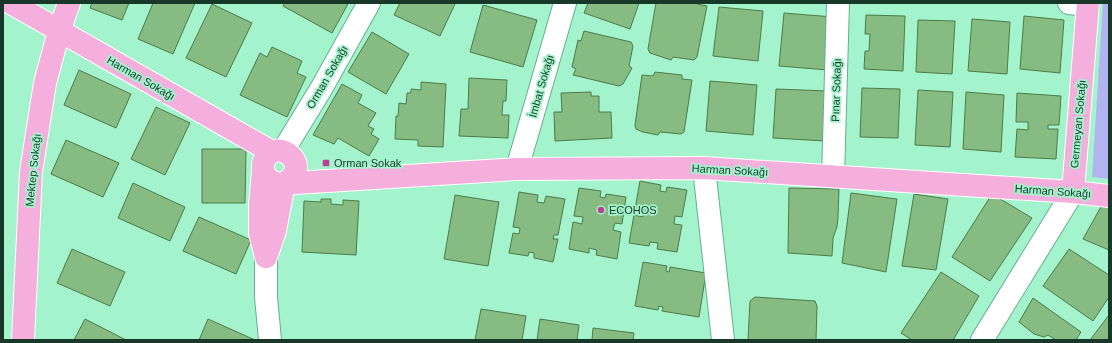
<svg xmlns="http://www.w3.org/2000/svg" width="1112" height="343" viewBox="0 0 1112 343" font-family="Helvetica,sans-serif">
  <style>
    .green { fill: #b2b4f0 }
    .building { fill: #86bb81; stroke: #4c7c48 }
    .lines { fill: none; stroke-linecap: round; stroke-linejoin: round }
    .minor-casing { stroke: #63b18d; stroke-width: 24 }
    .major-casing { stroke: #fff; stroke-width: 24 }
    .minor { stroke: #fff; stroke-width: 22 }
    .major { stroke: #f4afdc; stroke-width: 22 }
    .poi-dot { fill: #ba4093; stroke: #a3f3cc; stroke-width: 1.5 }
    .labels { text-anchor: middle; stroke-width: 3.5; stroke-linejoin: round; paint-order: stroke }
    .street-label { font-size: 11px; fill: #18392a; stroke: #a3f3cc }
    .poi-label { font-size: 11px; fill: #18392a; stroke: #a3f3cc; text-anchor: start }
  </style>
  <rect width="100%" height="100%" fill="#a3f3cc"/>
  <path class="green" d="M1103,3H1109V179L1092,177Z"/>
  <path class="building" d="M92,3H129L122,20L90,8Z
    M153,3H195L173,54L138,39Z
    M285,3H346L348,4L332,33L283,6Z
    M400,3H454L455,4L440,36L394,15Z
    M588,3H639L630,29L584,13Z
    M656,3H697V4L707,6L697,57L694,60L673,57L671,60L650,53L648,49Z
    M212,4L252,23L226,77L186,58Z
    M483,5L537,20L523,67L470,52Z
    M719,7L763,11L758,61L713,56Z
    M784,13L833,17L828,70L779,66Z
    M866,15L905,16L903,71L864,69L865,51H869L870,34H865Z
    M1024,16L1064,20L1060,73L1020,69Z
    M972,19L1010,22L1007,74L968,71Z
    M918,20L955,21L952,74L916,72Z
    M584,31L631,42L633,46L629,66L632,68L623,84L619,86L573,75L576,69L572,67L578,40L581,41Z
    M372,32L409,54L386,94L348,72Z
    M272,47L302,61L297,73L306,77L287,117L240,95L260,53L267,57Z
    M79,70L131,94L116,128L64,105Z
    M655,72L682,75V79L692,80L684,132L681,134L660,132L658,135L643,132L636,129L635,125L642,75L653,76Z
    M469,78L507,80L506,101H503L502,115H509L508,138L459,136L461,109H468Z
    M710,81L757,85L753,135L706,131Z
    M421,82L446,84L443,147L418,146V140L395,139L396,116H398L399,103L406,104L407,93H411V89L421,90Z
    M342,84L362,95L358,103L376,113L368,126L374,129L371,134L379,139L369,156L338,138L334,144L313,135Z
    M862,88L900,89L898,138L860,137Z
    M776,89L828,91L825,141L773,138Z
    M918,90L953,92L950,147L915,145Z
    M591,92V96H599V112H611L612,138L555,141L554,112H562L561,93Z
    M966,92L1004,95L1001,152L963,149Z
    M1017,93L1061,96L1059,125H1048V129H1058L1056,159L1015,157L1017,129L1028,130V122H1016Z
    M156,107L190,123L165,175L131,159Z
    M66,140L119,163L103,197L51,174Z
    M202,149H246L245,203H202Z
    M640,181L661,185L660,191L666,192L667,187L687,190L682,217L675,216L674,224L682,225L677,252L657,249L658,243L650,242L649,246L629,243L634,215L643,217L644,211L635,209Z
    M133,183L185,207L170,241L118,218Z
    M579,188L601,191L600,197L605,198L606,194L626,197L622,224L615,223L613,230L621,232L617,259L596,255L597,250L589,248V253L569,249L573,222L582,224L583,217L574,216Z
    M789,188L839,189L838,217L837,227L833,238L832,256L788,253Z
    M519,192L538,195L537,202L544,203L546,196L565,199L558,235H554L553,239H558L553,262L534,258V253L529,252L528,256L509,253L513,233L519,234L520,228L513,227Z
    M851,193L897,199L886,272L842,263Z
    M914,194L948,199L936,270L902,266Z
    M992,194L1032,218L990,281L952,257Z
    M455,195L499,202L488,266L444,259Z
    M321,199H331V204L343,205V200L359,201L356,255L302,252L304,201L321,202Z
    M1102,205L1109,208V250L1083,239Z
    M199,217L251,240L236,274L183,251Z
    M72,249L125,272L110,306L57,283Z
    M1069,249L1109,275V297L1093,321L1043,286Z
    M643,262L667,266L666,271L669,272L670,267L706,273L699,317L662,311L663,307L659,306L658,310L635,306Z
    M941,272L979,296L953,340H912L901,333Z
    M755,297L815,301L817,306L816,340H748L750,301Z
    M1033,298L1081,332L1076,340H1056L1048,335L1044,337L1034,334L1019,322Z
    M481,309L526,316L522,340H475Z
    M1109,315V340H1090Z
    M85,319L126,340H74Z
    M208,319L255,340H199Z
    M540,319L579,325L577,340H537Z
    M593,328L634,333L633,340H592Z"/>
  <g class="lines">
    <defs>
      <path id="minor" d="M1069,3L1088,5
        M283,151L321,89L369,3
        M704,168L723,340
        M517,169L565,3
        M833,177L838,3
        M266,257V297L270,340
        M982,340L1073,192"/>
      <path id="major" d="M11,3L272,152
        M263,171L260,205V233L266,257
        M284,183C316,166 275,134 264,161C262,165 263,172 266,176C269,181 273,183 279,184L517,169L704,168L1073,192L1109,196
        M1073,192L1088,3
        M267,254L275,231L284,183
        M23,340L31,172L45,83L59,31L69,3"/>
    </defs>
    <use href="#minor" class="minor-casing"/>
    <use href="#major" class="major-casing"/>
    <use href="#minor" class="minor"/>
    <use href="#major" class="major"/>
  </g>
  <g class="poi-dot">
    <rect x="322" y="159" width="8" height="8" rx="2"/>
    <circle cx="601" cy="210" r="4"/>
  </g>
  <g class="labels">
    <g class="street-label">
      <text transform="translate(327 77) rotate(-60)" y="4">Orman Sokağı</text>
      <text transform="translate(141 78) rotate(30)" y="4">Harman Sokağı</text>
      <text transform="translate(541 86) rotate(-74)" y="4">İmbat Sokağı</text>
      <text transform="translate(836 90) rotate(-88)" y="4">Pınar Sokağı</text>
      <text transform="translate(1078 124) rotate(-85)" y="4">Germeyan Sokağı</text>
      <text transform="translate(33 170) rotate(-84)" y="4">Mektep Sokağı</text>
      <text transform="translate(730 170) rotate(3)" y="4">Harman Sokağı</text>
      <text transform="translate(1053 191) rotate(4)" y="4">Harman Sokağı</text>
    </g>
    <g class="poi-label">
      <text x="334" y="167">Orman Sokak</text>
      <text x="609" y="214">ECOHOS</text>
    </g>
  </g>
  <rect width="1112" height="343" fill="none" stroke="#18392a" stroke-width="8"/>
</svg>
